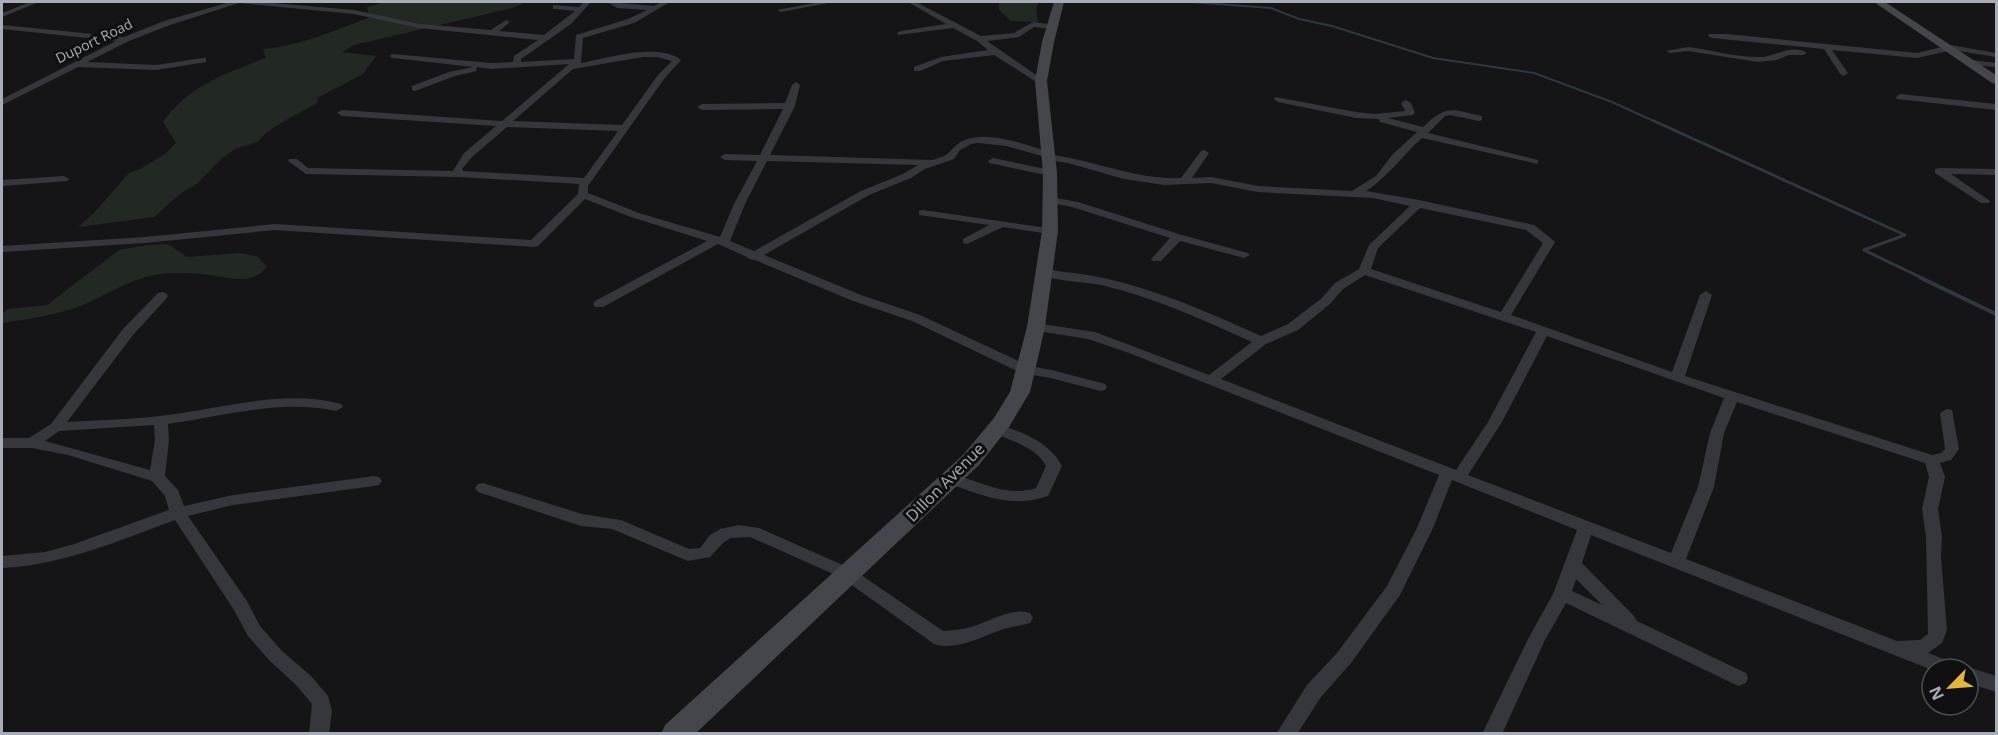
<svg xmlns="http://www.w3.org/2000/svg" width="1998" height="735" viewBox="0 0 1998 735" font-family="'Open Sans',sans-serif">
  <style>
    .green { fill: #222923 }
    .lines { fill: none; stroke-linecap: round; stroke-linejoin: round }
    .stream-far2 { stroke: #2f373f; stroke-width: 2 }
    .stream-far1 { stroke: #2f373f; stroke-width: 3 }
    .stream { stroke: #2f373f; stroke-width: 4 }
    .street { fill: #36373c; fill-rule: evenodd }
    .secondary { fill: #45464b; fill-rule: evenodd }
    .labels { text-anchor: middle; stroke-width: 6; stroke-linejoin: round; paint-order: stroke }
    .far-street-label { font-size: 14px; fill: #a8acb6; stroke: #101012 }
    .street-label { font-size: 16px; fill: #a8acb6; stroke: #101012 }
  </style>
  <rect width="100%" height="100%" fill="#151517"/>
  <path class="green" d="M384,2H525L516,7L354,45L342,52L376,56L363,74L317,98L318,102C301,114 268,126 258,142L235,149L220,160L198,183L180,194L154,217L78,227L94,213L128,174L142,168L165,154L176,143L163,122C188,86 227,73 266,58L263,49C301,46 334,30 369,18L367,7Z
    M996,2H1039L1036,8L1038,22L1011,21L999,10V3Z
    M168,244L187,257L241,253L258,257L267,267C252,284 235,279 216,276C200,273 176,272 160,274C131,278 109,294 83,305C58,315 28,319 2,323V314L8,309L47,305L119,250L147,245Z"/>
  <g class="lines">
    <path class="stream-far2" d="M1191,2L1271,8L1299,19L1332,26L1433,58L1534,73L1612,102L1658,123"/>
    <path class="stream-far1" d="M1654,121L1905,235L1864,250L1924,279"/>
    <path class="stream" d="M1921,278L1996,314"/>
    <path class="street" d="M30,2H39L2,17V13Z
      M230,2H261L354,10L419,24L491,30L506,20L510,22L499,31L544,35L575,11L556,9H553V5L579,7L584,2H591L571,24L521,59V62L574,59L576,35L628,19L647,10L617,8L608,2L654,6L662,2H670L634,23L583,38L581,63C607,58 659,42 681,60L664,79L588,186V193L639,213L720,237L734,204L757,161L725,160L720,157L725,154L760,155L783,109L702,110L697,107L702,104L785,103L792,85L796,82L800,85L795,106L770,155L933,160C937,158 943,157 946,155C953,150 956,143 965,140C990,130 1025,145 1050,152L1051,155C1095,160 1135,180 1181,178L1201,151L1204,150L1209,153L1192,178L1211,177L1258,186L1352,191L1376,176L1392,155L1417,132L1380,122L1379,119L1356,118L1278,102L1274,99L1275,97L1356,112L1375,114L1405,111L1401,103L1406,100L1411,103L1415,113L1413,115L1388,118L1423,127C1447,104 1451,109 1482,116V120L1479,121L1450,115L1445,116L1428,133L1538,160V164L1422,138C1402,156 1388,177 1366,191L1419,200L1534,225L1553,240L1555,242L1511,315L1672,372L1700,295L1706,291L1712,295L1685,376L1932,455L1941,453L1945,449L1940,413L1947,409L1952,410L1959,449L1951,460L1940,463L1945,477L1938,509L1942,537L1941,557L1947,630L1942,643L1928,653L1957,664L1959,669L1932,670L1591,535L1582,563L1634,616L1637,621L1746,673L1748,678L1746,683L1739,686L1732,683L1566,603L1545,640L1502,734H1482L1528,639L1553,594L1577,530L1452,480L1433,528L1400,595L1351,663L1321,697L1297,734H1276L1307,685L1337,653L1387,586L1417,528L1439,475L1129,353L1088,339L1031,330L1030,327L1036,323L1095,332L1209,375L1252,342C1203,320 1154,297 1101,285C1087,282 1048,281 1039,273C1046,267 1056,271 1065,272C1134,279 1199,308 1261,336L1288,324L1322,298L1335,283L1359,269L1369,245L1410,206L1373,198L1258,192L1211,183L1164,185L1124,179L1068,163L1042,159V156L1006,146L978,143L971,144L960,150L954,159L925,169L911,178L869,195L764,255L861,295L920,315L1029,366L1052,370L1105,384L1107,387L1105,390L1100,391L1051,378L1021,373L912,321L853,301L755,260L749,259L747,257L718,244L603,307H595L593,304L595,301L707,241L631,217L585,199L538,246L534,247L275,230L145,243L2,252V246L145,237L275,224L531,240L578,194L579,184L459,177L306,174L288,161L289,159H297L308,168L453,171L464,153L496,126L342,116L337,113L342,110L502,121L569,64L491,69L476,67L477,71L455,76L415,91L412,90V86L449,72L473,67L393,58L389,56L393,54L491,63L513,62L514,56L538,40L419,28L354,14L239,3L170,25L129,41L87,62L156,65L203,58H206V62L156,70L78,67L2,105V99L116,41L2,29V25L124,37L164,21ZM643,57H657L672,61L658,75L622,125L513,121L573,69ZM507,127L618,131L584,178L463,171L462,169L472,157ZM767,161L918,165L903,174L861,191L754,251L730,241L745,204ZM1420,208L1526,230L1543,243L1501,312L1371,269L1378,248ZM1365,275L1536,332L1488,422L1456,470L1221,379L1266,344L1298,330L1330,304L1343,289ZM1547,336L1724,398L1710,433L1698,487L1671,553L1468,475L1502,422ZM1737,402L1925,463L1929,477L1922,509L1926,537L1928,634L1920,640L1897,641L1686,559L1714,487L1724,433ZM1576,579L1602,605L1572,591Z
      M820,2H834L781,12L777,10Z
      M908,2H916L981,36L1014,33L1033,22L1056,25L1057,27L1053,29L1034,27L1019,37L987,41L1045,81L1038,83L994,55L943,61L920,71H914V67L941,57L988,50L977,41L953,28L898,35L897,33L901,31L946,24Z
      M1709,34H1726L1917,53L1942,47L1945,44L1996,53V57L1953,50L1917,58L1832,50L1848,73L1844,76L1841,75L1824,49L1712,38L1708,36Z
      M1688,47C1711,50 1735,57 1758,57C1775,58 1791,43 1807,53L1803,55H1789L1777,60L1758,62L1688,51L1670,53L1666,51Z
      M1972,60L1996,63V67L1969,65V61Z
      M1900,94L1996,104V110L1897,99L1896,97Z
      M993,158L1050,170L1055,173L1050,176L989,163L988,161Z
      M1939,168L1996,169V175L1951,174L1990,201L1989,203H1981L1935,173V169Z
      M64,176L69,179L68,181L2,186V180Z
      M1050,197L1078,202L1182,235L1248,253L1250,255L1244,258L1180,241L1161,261H1153L1151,259L1153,257L1170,238L1072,207L1046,202L1045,200Z
      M923,210L1054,229L1056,231L1050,234L1003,227L967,244L963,243V239L989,225L919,215V211Z
      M162,292L166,293L168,296L166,299L133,335L67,422C106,420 144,419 182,413C235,405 288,390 341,404L343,407L336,411C280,399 224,416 168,424L169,440L165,476L178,490L184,506L233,495L374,476L379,477L382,481L379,485L374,486L233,505L188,516L247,601L260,626L281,650L311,676L328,696L332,711L329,734H309L312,704L297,686L269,660L248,636L234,610L175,520C118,541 63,565 2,568V556L45,552L74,544L169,510L165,496L152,481L68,455L32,448H2V438H29L51,424L123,329L158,293ZM154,425L155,440L150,470L45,441L59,431Z
      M996,424C1021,431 1050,442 1062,466L1048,496C1009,509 983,495 947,483L944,479L947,475L952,474C979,481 1007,498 1036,488L1046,466C1037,447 1009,440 991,432L989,429Z
      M483,483L582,514L621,520L689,549L700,548L710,535L720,529L739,525L759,528L854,570L943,631C952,630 962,630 971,627C989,622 1010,607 1030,613L1033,618L1030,623C1020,626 1008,627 998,631C979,638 955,651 934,644L842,578L750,537L731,538L724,542L710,557L688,561L612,529L581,526L478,492L475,488L478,484Z
      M1968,667L1996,676V692L1968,683V669H1963Z"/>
    <path class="secondary" d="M1054,2H1064L1054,42L1047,81L1057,173L1058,231L1045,327L1030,392L1009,427L979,465L695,734H661L665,725L963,455L994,418L1010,392L1027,327L1042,231L1043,173L1035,81L1042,42Z
      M1874,2H1885L1996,75V84L1992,83Z"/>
  </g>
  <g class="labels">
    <g class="far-street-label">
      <text transform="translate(94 41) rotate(-26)" y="5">Duport Road</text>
    </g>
    <g class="street-label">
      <text transform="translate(945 482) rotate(-45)" y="6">Dillon Avenue</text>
    </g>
  </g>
  <rect width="1998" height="735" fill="none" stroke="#a8acb6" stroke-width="6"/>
  <g transform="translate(1950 687) rotate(245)"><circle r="28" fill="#101012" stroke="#4d4e54" stroke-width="1.5"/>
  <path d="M0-4.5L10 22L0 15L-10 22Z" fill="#e4b640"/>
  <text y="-9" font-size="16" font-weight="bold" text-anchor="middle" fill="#a8acb6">N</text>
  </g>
</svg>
